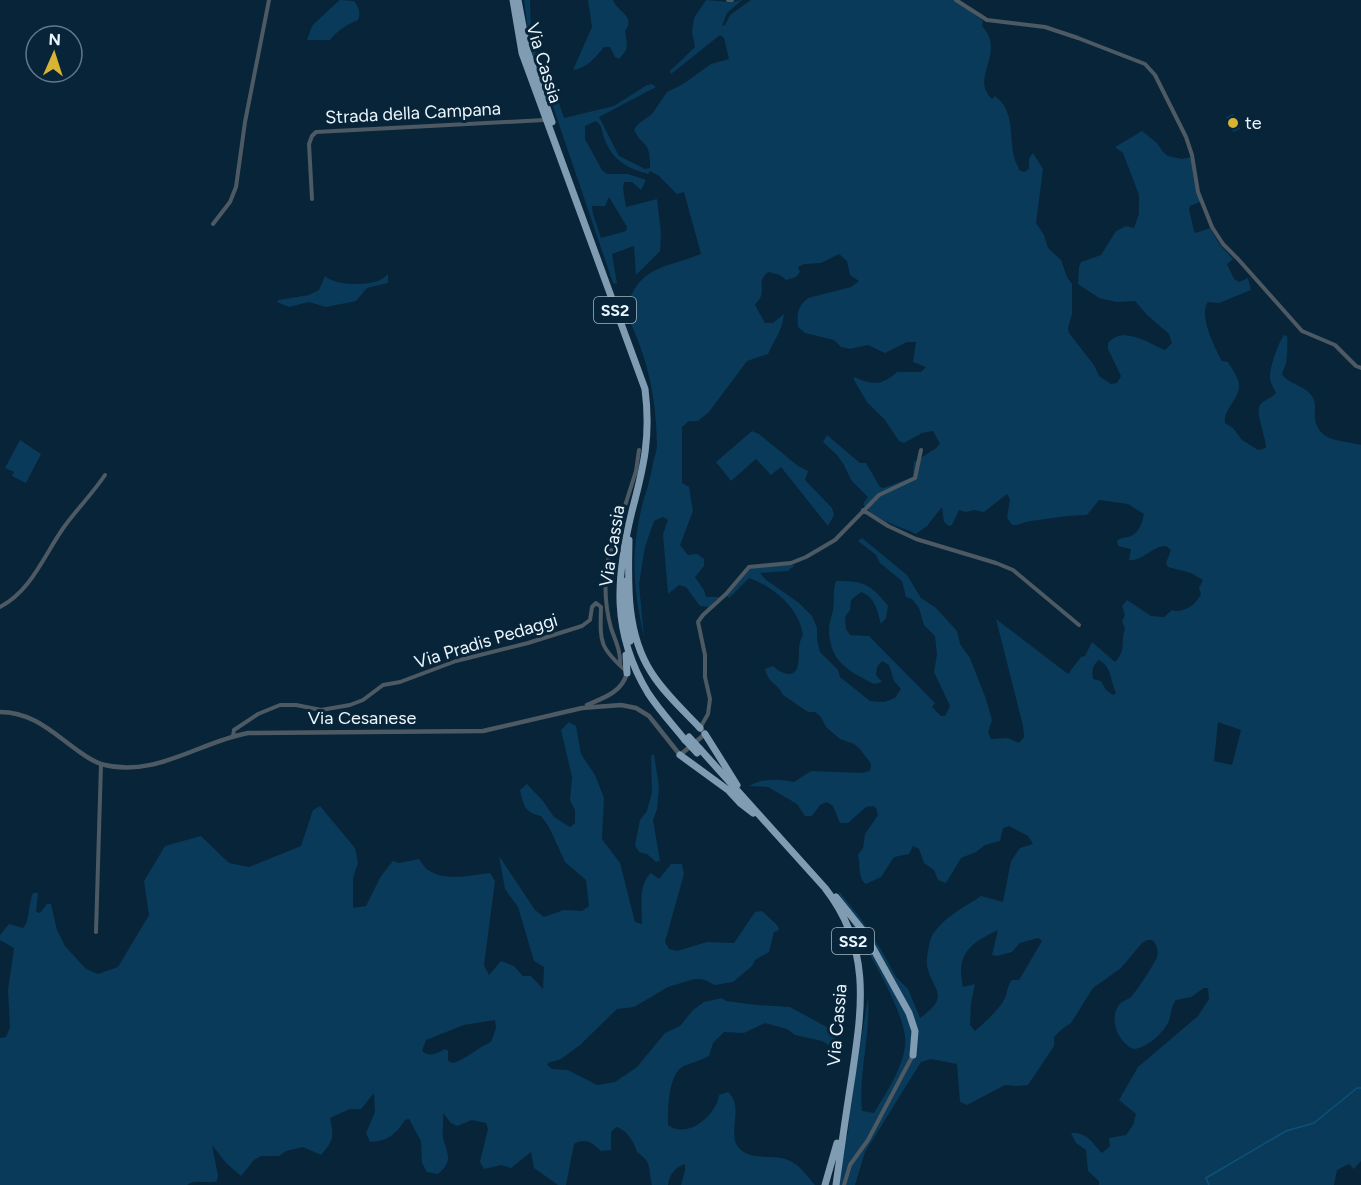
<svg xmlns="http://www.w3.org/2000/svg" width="1361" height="1185" viewBox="0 0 1361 1185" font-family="Figtree,sans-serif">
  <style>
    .green { fill: #0a3a59; fill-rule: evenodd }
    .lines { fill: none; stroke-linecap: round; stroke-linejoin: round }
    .stream { stroke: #0d517a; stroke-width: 1.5 }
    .minor { stroke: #4d5a63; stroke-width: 4 }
    .tertiary { stroke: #4d5a63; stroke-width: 4.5 }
    .trunk { stroke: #809cb2; stroke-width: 7 }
    .trunk-bridge { stroke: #809cb2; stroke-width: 7 }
    .poi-dot { fill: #d7b434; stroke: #082438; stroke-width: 2 }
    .labels { text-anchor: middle; stroke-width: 6; stroke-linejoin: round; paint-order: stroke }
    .shield { fill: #082438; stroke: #a7b6c2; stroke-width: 1.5 }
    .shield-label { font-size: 16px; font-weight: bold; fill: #ebf5fd }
    .street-label { font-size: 18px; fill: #ebf5fd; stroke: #082438 }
    .poi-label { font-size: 18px; fill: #ebf5fd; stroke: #082438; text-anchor: start }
  </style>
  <rect width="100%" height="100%" fill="#082438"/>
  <path class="green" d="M340,0L354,1C359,7 361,13 358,20C346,25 337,31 330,40H307C309,35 310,29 313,25C316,22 338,1 340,0Z
    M524,0H530L531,31L542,73L556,95L564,118L614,106L647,85L652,84L656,87L599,117L619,156L645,169L650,168C650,162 650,153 647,147C642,140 639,140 634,130L638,124L652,114L667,92L683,84L711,64L729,59L724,38L720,35L671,74L670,71L695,47L692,32L694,18L706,0L730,2L742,0L727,13L722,26L725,25L730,15L751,0H956L983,21L982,26C1007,53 969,78 992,99L995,96C1015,111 1009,135 1014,157C1015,161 1018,166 1019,170L1024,172L1029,169V158L1033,153L1043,169L1036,223L1044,235L1048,248L1061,260L1067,277L1072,284V314L1068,328L1069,333L1094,365L1099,376L1111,384L1117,383L1121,376L1108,349V343C1123,325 1148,343 1165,350L1172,343L1169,334L1147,315L1135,301L1116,302L1099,298L1078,284L1079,267L1081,262L1101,255L1116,231L1126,226L1134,228L1139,214V195L1123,153L1115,147L1142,131L1157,143L1163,152L1168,156L1182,159L1191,157L1200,202L1190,206L1189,209L1194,231L1196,233L1210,228L1220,245L1233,259L1227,264L1234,279L1239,282L1248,278L1251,290L1219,303L1208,302C1198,315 1215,348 1222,361L1228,362C1232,369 1239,378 1239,385C1240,399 1223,409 1225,423L1233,428L1242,440L1258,450L1266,448C1266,436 1255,414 1260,405C1263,400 1272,398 1276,393C1274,389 1271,384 1270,379C1269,369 1278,343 1284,335L1287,336C1288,341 1287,359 1286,363C1285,367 1283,370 1282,374C1288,384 1304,385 1312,396C1317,404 1314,411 1315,419C1319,443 1344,440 1361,445V1161L1354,1169L1349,1164L1337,1170L1334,1185H1099V1181L1088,1171L1086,1150L1076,1143L1071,1133C1088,1132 1092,1143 1102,1153L1110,1146L1109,1138L1126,1135L1133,1125L1136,1114L1119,1100L1138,1067L1198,1016L1209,999L1208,988H1204L1191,997L1176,1000C1170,1008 1172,1015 1168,1023C1162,1034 1147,1048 1134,1049C1119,1044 1108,1019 1119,1005C1122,1001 1127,1000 1131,997C1136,992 1155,963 1157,957C1159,951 1157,944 1152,940H1147L1142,943L1121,968L1093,988L1071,1023L1062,1029L1054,1037V1046L1028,1085L1018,1086L1005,1085L967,1105L960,1102L957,1064L931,1059L921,1062L865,1152L855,1185H838L842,1150L848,1133L850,1108L868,997C871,1036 858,1073 862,1111L874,1113C886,1093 902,1070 905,1046C909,1021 875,964 863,942L860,944L838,890L861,919L882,951L896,977L908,989L920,1018C952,995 932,990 927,966C926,960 929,944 931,938C941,918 964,908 981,896L1003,902L1011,861L1020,848L1033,844L1028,836L1009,826L1003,828L1000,841L985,845L976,852L961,858L946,883L938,880L934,870L924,863L919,849L913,846L909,854L894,857L881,877L866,884C857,877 861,866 858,855L863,848L865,834L878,815L876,808L873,806L866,807L848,823H840L833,806L827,802L820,805L812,816H805L797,804L768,787L749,786C763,778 778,779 794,782L811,771L862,773L870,771L871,764L860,749L854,744L840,739L826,727L821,717L815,712H808L783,695C777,682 769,685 765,669L773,666C778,671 793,680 797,668C801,657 796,646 803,635C799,608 774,587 749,578L729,598L727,596C748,560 757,565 795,565L788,571L760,573L765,579L799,603L812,616L817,628V639L820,652L838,670L840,677L870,701L884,702L895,698L901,689L894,681L889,665L882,661L877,667L876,675L882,682L874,684C848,671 829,661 829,629C829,622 832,616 833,610C835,600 832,592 836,581C864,581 871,584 888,606L886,618L881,624C877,610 875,597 861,592L851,600L850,610L845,617L846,629L850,635L869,636L935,703L932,707L941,716H945L950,706L934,672L937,654L935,636L924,625L919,608L912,599L906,597L902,581L880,563L876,555L858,541L862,538L907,575L921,598L936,608L957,631L960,644L970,658L986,699L992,720L988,732L991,739L1008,738L1019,743L1024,737L1023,726L996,619L1068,674L1081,657L1085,656L1092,642L1115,662C1127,650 1120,642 1125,629L1122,621L1125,615L1122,606L1127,600L1151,616L1164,617L1172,610C1183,614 1196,605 1201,594L1199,588L1203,580L1191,573L1168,567L1166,563L1171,550L1166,546C1152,546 1144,561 1129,560L1131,549L1118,546L1117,541C1122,536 1125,539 1131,536C1139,533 1143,521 1144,514L1128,504L1099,500L1087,515C1068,515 1049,519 1030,521C1023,522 1019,526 1012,525L1007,518L1010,499L1007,494L984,512L974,510L966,512L959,510L952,525L949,526L944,522L942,507L927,526L916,534C898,525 877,522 863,504L868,497L851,480L844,465L837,455L823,442L827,435L860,463H866L880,487L884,488L913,477L914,462L935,449L940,444L933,431L922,433L904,443L899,441L885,420L867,402L854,380V377C873,385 881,386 897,372H921L926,367L913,362L916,342H907L885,353L868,345L850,349L841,347L834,340L805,333L798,327C797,314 797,307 808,298L851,287L859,281L850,275L847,261L839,254L821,263L804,264L798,267L800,272L796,277L786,280L780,275L768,272C757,282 764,286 761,296C760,299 757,302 755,305L765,323H773L784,314C782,332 775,338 768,354L747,361L709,412L698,421H689L682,427V483L689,487L693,511L680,545L688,555L697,554L704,559V566L695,577L704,590L706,597H719L709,607L700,606L686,587L679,585L668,594L663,534L668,520L663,517L654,521L645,547L639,584L644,637C633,587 630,553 643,502C647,489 651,476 653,463C654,457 657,451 657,445C656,395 648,359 626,313C636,266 663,269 701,254L684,192L677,194L659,176L650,171L648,174C627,168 612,160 604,138C602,132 602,125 596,121L585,126V139L602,170L607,174H628L646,180L641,190L632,182H624L623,189L626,207L657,199L661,233L660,251L636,275L634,246L612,254L617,284L613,283L549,95L540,79L530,48ZM609,197L627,227L626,231L601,238L593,214L592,206H605ZM1099,660C1112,667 1110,680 1116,693L1113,695L1106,690L1101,681L1093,679C1092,670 1092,666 1099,660ZM1218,722L1241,730L1232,765L1214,761ZM998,930L992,955L997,956L1012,952L1020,943L1038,938L1042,941L1019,980H1012C1007,986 1008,991 1005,998C999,1010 985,1022 975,1031L970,1025L971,1003L975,984L963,987C956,954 969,944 998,930Z
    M588,0H613C618,13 636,15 625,31C627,46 630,47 619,59L615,57L610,47H604C595,58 587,68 573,70L592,27Z
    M1233,114L1240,129L1233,132L1226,117Z
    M388,274V283L367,288L356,301L326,307L309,302L289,307L277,302L278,300L309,295L319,290L325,276C336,286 366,286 380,280C383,279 385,276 388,274Z
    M752,431L759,434L798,466L808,471L805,480L832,508L834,515L828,526L781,467L771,475L756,459L731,481L716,462Z
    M20,440L41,454L26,483L12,476L14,472L5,468Z
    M569,722L576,726L581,754L595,775L604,798L602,839L620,863L635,922L642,924C642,908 638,884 651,873L659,879L671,864H682L684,874L665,942L669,949L677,951L707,942L734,943L755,912L762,911L776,924L779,928L778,931L774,932L769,952L755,960L752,966L733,982L715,985L702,979H694L668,987L634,1007L617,1009L580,1045L561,1059L548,1063L547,1065L552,1069L568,1070L597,1085L615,1082L637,1067L665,1033L680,1026L693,1010L704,1002L722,998L726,1001L757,1005L790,1007L834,1031L836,1037V1046L832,1047L822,1041L795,1035L787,1029L765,1023L744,1033L724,1032L713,1043L709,1056C700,1061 690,1063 682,1067C668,1076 668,1110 668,1125C687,1140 717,1115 719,1095L728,1092C745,1107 726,1134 739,1148C753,1163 777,1152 792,1162C801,1167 808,1177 815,1185H681L685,1170V1164C674,1168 670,1174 668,1185H652C648,1169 653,1163 637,1152C635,1143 626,1129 616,1127L611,1132V1150L601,1151C593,1143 585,1137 574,1144L566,1185H558L534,1168L531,1152L511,1168L501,1165L484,1169L480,1162L488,1129L486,1123L472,1120L457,1126L451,1123L443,1113C444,1120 442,1131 443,1138C447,1153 454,1161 438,1174L427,1172L422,1163L421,1141L409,1119L405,1120C395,1135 388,1141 370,1142L366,1133L375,1112L374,1093L361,1109H350L330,1118C334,1137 334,1140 321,1155L303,1147L286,1151L279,1156H261L254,1160L241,1176L226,1163L212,1145L218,1176L217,1181C207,1185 197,1178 187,1185H0V1038L6,1037L10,1027L8,990L14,948L0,940V935L9,924L23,928C30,921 28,904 33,893H38L36,912L40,913L47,904H51L57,930L65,946L86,969L98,974L118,967L149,915L144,881L165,846L201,836L229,863L249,867L301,846L313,810L320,806L355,848L358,863L353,878V908L366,906L381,876L393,861L399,863L419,859C421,862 425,868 428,870C445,882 472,875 490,873L495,881L484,965L489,975L501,961L514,966L523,976H531L543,989L544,967L534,961L518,907L505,889L499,856L535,910L544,917L564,910L582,911L589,906L586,880L565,862L549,827L541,816C524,812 524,806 520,790L527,784L543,801L554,817L570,827L575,823V810L570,800L572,777L561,730ZM495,1020L496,1028L491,1042C477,1048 468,1058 453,1063L448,1061V1051L445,1049C437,1053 430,1058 422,1051L426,1040L464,1025Z
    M654,754L659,787L657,809L653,820L660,861L656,862L647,854L639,852L635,845L640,820L647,811L652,792L651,756Z"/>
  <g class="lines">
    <path class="stream" d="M1209,1185L1206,1178L1286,1131L1314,1123L1357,1088H1361"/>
    <path class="minor" d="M728,0H732
      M956,0L987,20L1045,27L1078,38L1145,64L1155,75L1186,137L1192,155L1198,192L1212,227L1223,244L1238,259L1302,331L1335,345L1356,366L1361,368
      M312,199L309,144L312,136L316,132L544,120
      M213,224L230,202L236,187L245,122L269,0
      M863,510L888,526L916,539L996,563L1013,570L1079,625
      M0,607C32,590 44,555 64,527C77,509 93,493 105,475
      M620,665C621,651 615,640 611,628C605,606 604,582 608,560L636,471L639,450
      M700,728L708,714L710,699L705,677V655L698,622L703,615L726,594L749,567L791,563L806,557L835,540L879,495L915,478L921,450
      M233,736L234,730L258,714L280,705H296L321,710L350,705L363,700L383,685L400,682L456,661L528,643L582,626L590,620L592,607L596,603L601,607C600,642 599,647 626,671
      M96,932L101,764
      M844,1185L850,1165L868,1140L913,1055"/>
    <path class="tertiary" d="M587,705C604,698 622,692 627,673
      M0,712C32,712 52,732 77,750C84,755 92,761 101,764C154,779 199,742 248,733L483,731L582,708L621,705L636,708L649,716L680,755L705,734L700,728"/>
    <path class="trunk" d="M513,0L522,53L645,389C651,436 644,466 632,511C616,577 611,632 648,693C659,710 673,725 685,740
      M518,0L528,53L552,122
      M629,540C628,584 626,633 651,672C664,693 683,710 700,728
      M624,581V610L630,641
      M626,655L627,673
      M705,734L737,785
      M700,749L825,888C872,948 862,1008 852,1076C846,1113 841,1149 836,1185
      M680,755L728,790L740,803L753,813
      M836,897L864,932L909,1013L915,1031L913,1055
      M825,1185L837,1143"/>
    <path class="trunk-bridge" d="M689,737L700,749
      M685,740L697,753"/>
  </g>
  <circle class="poi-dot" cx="1233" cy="123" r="6"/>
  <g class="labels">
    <g class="shield">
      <rect x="594" y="297" width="42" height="26" rx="4.5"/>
      <rect x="832" y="928" width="42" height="26" rx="4.5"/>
    </g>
    <g class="shield-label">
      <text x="615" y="316">SS2</text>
      <text x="853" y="947">SS2</text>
    </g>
    <g class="street-label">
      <text transform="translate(544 63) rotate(73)" y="6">Via Cassia</text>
      <text transform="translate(413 113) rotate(-3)" y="6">Strada della Campana</text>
      <text transform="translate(612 546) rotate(-81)" y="6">Via Cassia</text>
      <text transform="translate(486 641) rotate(-17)" y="6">Via Pradis Pedaggi</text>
      <text x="362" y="724">Via Cesanese</text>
      <text transform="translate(837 1025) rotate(-85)" y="6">Via Cassia</text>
    </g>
    <g class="poi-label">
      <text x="1245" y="129">te</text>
    </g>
  </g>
  <g transform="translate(54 54) rotate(3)"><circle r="28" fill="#082438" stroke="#637887" stroke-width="1.5"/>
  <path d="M0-4.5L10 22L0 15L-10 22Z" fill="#d7b434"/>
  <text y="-9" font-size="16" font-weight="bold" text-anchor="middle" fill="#ebf5fd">N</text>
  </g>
</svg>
